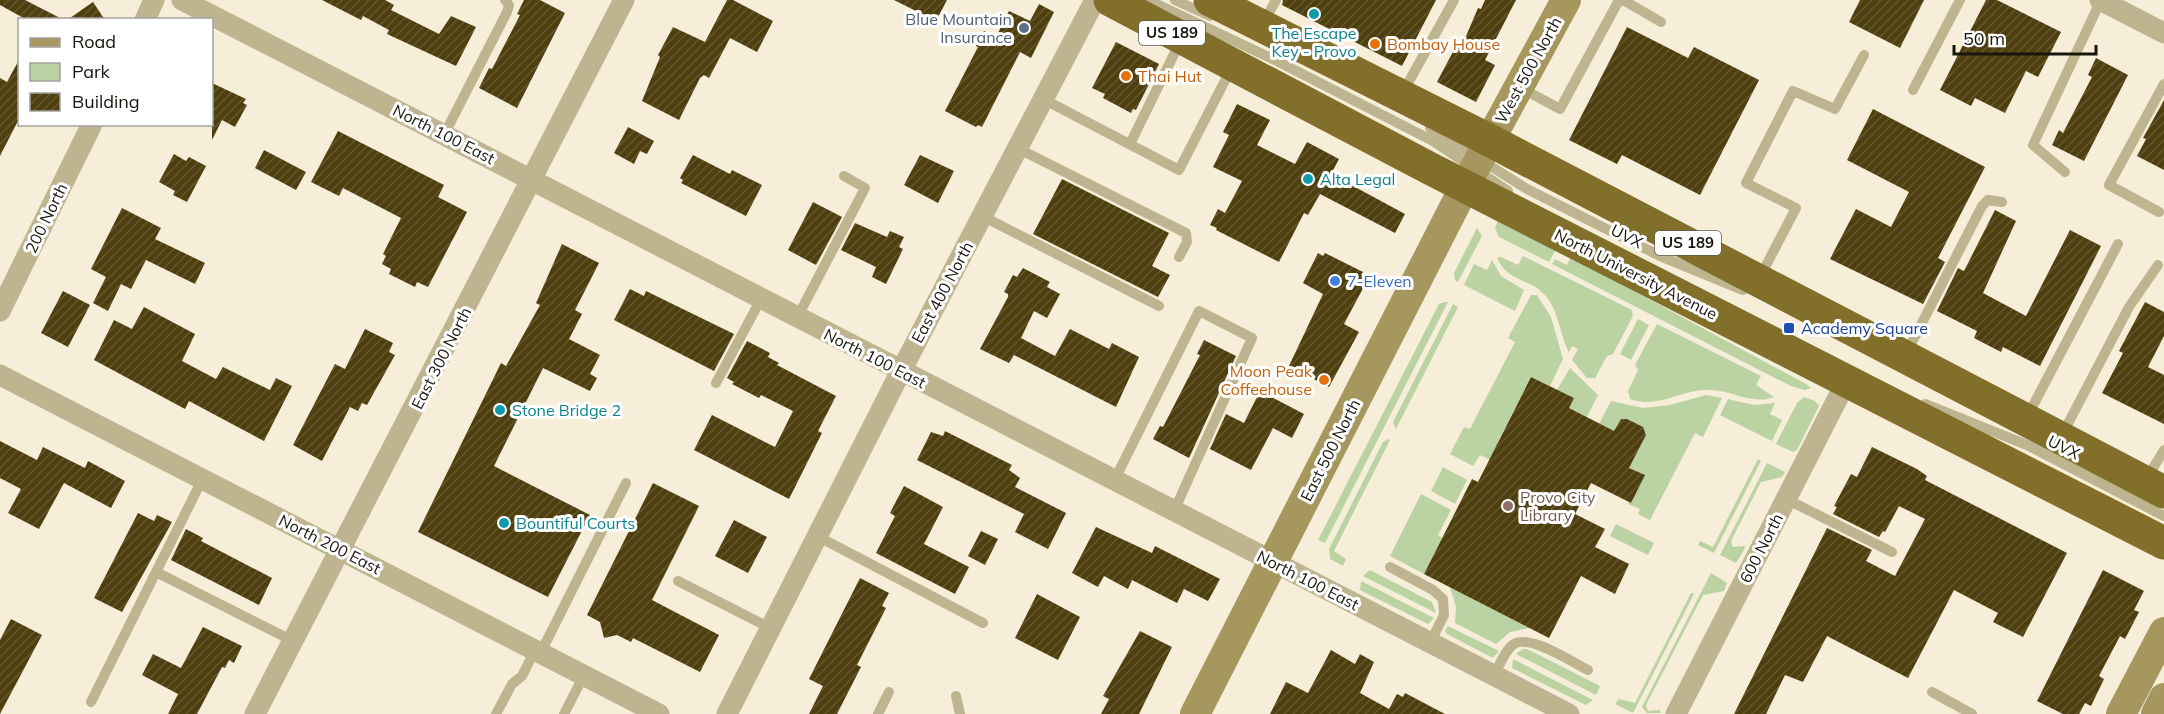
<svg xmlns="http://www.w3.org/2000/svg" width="2164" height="714" viewBox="0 0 2164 714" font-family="Mulish,sans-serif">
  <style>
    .green { fill: #bbd2a2 }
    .building { fill: url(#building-hatch) }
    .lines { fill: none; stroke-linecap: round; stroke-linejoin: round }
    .lane { stroke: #beb48f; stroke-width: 10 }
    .street { stroke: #beb48f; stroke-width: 21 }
    .secondary { stroke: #a6975e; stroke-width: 30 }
    .highway { stroke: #816f2a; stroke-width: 33 }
    .culture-dot { fill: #0f9aa8; stroke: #fff; stroke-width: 2 }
    .service-dot { fill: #5c6f8a; stroke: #fff; stroke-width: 2 }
    .food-dot { fill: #e8710a; stroke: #fff; stroke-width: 2 }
    .shop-dot { fill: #3f7fe0; stroke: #fff; stroke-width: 2 }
    .transit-dot { fill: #1a4fb4; stroke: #fff; stroke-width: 2 }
    .education-dot { fill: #8d6e63; stroke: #fff; stroke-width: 2 }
    .labels { text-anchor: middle; stroke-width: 6; stroke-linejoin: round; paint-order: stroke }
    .shield { fill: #fff; stroke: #5e5c56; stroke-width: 1.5 }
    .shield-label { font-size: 15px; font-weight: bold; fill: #19160e }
    .service-label { font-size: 16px; fill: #4e5e75; stroke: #fff; text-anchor: end }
    .culture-label { font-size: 16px; fill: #0d838f; stroke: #fff; text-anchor: start }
    .food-label { font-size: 16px; fill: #c56008; stroke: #fff; text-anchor: start }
    .street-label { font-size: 16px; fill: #19160e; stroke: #fff }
    .shop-label { font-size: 16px; fill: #366cbe; stroke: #fff; text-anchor: start }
    .transit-label { font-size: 16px; fill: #164399; stroke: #fff; text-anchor: start }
    .education-label { font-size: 16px; fill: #785e54; stroke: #fff; text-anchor: start }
  </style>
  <defs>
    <pattern id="building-hatch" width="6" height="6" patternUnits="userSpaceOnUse" patternTransform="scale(1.5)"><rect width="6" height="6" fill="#4e3f0e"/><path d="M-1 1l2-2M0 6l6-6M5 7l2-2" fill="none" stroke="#645730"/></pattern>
  </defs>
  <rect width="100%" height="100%" fill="#f6eed8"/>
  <path class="green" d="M1498,219L1556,249L1549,262L1499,237L1495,229Z
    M1477,228L1482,236L1458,282L1455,280L1454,273Z
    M1523,256L1632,310L1633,316L1613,354L1607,356L1595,378H1587L1572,360L1578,349L1572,346L1569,352C1559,333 1559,311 1545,295C1528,277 1509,283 1497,258L1501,257L1518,265Z
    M1571,257L1806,384L1811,388L1805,390L1791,386L1552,264L1555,259L1567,265Z
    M1492,260L1501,276L1524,290L1515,311L1464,285L1474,264L1487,270Z
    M1531,295H1537L1551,317L1563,359L1550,386L1531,377L1497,443L1513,471L1480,455L1473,466L1450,454L1464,427L1470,429L1515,342L1508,338Z
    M1445,302H1448L1325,543L1318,540L1439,304Z
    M1453,304L1458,307L1396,429L1393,422Z
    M1638,319L1649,325L1631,360L1620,354Z
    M1657,324L1761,376L1756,385L1774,397C1751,406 1728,388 1704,390C1678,391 1657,409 1630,399L1628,391L1638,370L1635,365Z
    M1570,368L1598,395L1587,417L1569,408L1557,390Z
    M1706,395L1722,398L1703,437L1695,433L1650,520L1638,514L1640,509L1628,504L1644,475L1629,468L1646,435L1643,428L1627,419H1621L1614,431L1599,424L1611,401L1643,408L1670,405Z
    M1804,397L1815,401L1819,406L1797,450L1793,452L1776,444L1797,403Z
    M1728,399L1754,405L1775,403L1770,414L1782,420L1772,441L1720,415Z
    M1388,439L1390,440L1334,551L1346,559L1343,566L1330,559L1329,549L1383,442Z
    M1758,459L1761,461L1714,553L1698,545L1700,541L1713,547Z
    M1767,463L1785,472L1782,477L1761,482L1731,541L1733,547L1744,546L1745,548L1736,563L1720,555Z
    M1443,467L1467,480L1455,504L1431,491Z
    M1421,494L1451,510L1438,535L1442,538L1424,574L1390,556Z
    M1616,524L1654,543L1648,555L1610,536Z
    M1370,570L1432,602L1436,613L1363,576Z
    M1711,573L1727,583L1724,591L1703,595L1646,705L1648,711L1660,710L1661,713H1647L1642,707Z
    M1361,581L1434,618L1428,624L1360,590Z
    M1450,587L1530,628L1510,632L1496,644L1455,623L1456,607Z
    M1691,593L1694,594L1633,713L1615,704L1619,699L1635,703Z
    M1448,626L1499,651L1493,658L1447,634L1445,631Z
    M1523,649H1527L1600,686L1596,695L1516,654Z
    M1513,659L1593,700L1586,705L1512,668Z"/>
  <path class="building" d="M0,0H25L64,20H27L0,5Z
    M322,0H385L394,5L391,10L439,34L451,16L476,27L456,66L387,34L389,30L363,16L361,20Z
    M524,0H540L565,13L517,108L479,88L489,68L492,69L520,15L517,14Z
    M727,0H733L773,21L757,52L730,38L709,78L704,75L700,78L679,120L642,101L660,57L658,55L673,27L705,42Z
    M894,0H947L936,21Z
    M1283,0H1436L1402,66L1282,5Z
    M1485,0H1516L1485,60L1495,65L1476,102L1437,82L1456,46L1461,48L1478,8L1481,9Z
    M1860,0H1924L1900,48L1849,22Z
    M1986,0H1997L2061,32L2038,77L2026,71L2005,113L1975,98L1971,106L1940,90Z
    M93,2L105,20H67Z
    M1039,4L1054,12L1031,58L1020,52L982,127L978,125L976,127L945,111L978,47L976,46L984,31L996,37L1009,11L1030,21Z
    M1627,27L1688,58L1694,47L1759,80L1700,195L1622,155L1617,164L1569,140Z
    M1116,42L1159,64L1136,110L1133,109L1131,113L1103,98L1105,94L1092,88Z
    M20,58V117L0,156V78L7,82Z
    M2096,58L2128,75L2084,161L2052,145L2059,130L2063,133L2092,77L2088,75Z
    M212,83L246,99L243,103L247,105L235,127L222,120L212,140Z
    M2164,100V170L2137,156L2146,139L2143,138Z
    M1237,104L1270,120L1257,145L1295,164L1307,142L1339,159L1331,174L1405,214L1395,233L1320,194L1308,215L1304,213L1279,262L1216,230L1217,228L1210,225L1218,209L1225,213L1242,181L1213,167L1229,135L1223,132Z
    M1873,109L1985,167L1938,258L1945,262L1923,304L1830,259L1856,209L1891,227L1909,192L1847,160Z
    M628,127L654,141L647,154L640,151L634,164L614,153Z
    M338,131L444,185L438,197L467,212L428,287L417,282L415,287L389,274L391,269L382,264L386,256L383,254L401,218L343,188L339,196L311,182Z
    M264,150L306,172L296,190L255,168Z
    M174,154L186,161L189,157L206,166L187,202L173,195L175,191L159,182Z
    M693,155L730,174L732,170L762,185L746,216L681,183L683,180L680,178Z
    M920,155L954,171L938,203L904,185Z
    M1062,179L1169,233L1152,266L1170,275L1158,297L1033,234Z
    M813,202L842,217L816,265L788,250Z
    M122,208L161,228L155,239L205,263L195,284L146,260L131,289L121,284L108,311L93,303L106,277L91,269Z
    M1995,210L2016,221L1983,293L2026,316L2070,230L2101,246L2040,366L2003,347L2001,352L1974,338L1977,331L1937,311L1958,268L1964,271Z
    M855,223L887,237L890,231L904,237L899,247L903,249L886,284L872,277L876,267L841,250Z
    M562,244L599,263L575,310L582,314L569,339L600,355L590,374L597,378L590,391L543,368L494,466L590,515L548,597L418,532L501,363L506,366L540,305L536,303Z
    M1318,253L1323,256L1325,253L1363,272L1361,275L1368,279L1344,324L1359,332L1329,387L1289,366L1323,294L1303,283Z
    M1023,268L1050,282L1047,287L1060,294L1047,318L1034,311L1021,338L1055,356L1070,329L1109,349L1112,343L1139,357L1116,407L1014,355L1009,363L980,349L1008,297V294L1004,292L1013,275L1017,277Z
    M630,289L644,296L646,291L734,334L714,371L614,320Z
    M63,291L90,305L68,347L41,333Z
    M2145,302L2164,312V336L2148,367L2164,375V424L2102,393L2123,353L2119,351Z
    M144,307L195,334L182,361L216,379L223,367L270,390L276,378L292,386L264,441L189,401L185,409L94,360L114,320L132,329Z
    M365,329L393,343L389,352L395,355L367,405L362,403L358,411L350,407L322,461L293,445L335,364L345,369Z
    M1204,340L1236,356L1189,458L1153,439L1160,426L1163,427L1200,355L1197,354Z
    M747,341L770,353L768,357L779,363L777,365L836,396L818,431L822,433L789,499L694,450L712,415L775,447L793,411L761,395L759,398L732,384L734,382L727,378Z
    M1531,377L1574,398L1569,408L1614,431L1621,419H1627L1643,427L1646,435L1629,468L1645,475L1631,503L1591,483L1575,514L1605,529L1595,547L1629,564L1615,594L1581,576L1549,638L1424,574L1472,479L1478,482Z
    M1260,391L1304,414L1292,438L1273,428L1251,470L1210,449L1226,414L1244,423Z
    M945,431L1012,465L1009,470L1020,478L1015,487L1066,513L1048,549L1015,532L1024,514L917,460L931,432L943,436Z
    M0,441L37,460L43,447L85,468L88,461L125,481L111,508L64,483L39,529L8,513L21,489L0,478Z
    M1872,447L1917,469L1927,476L1925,480L2067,553L2023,637L1993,622L1998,613L1954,590L1908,678L1827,636L1803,682L1785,675L1766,714H1734L1827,528L1872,550L1866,561L1895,576L1925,519L1899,506L1885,532L1883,531L1879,537L1833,514L1837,507L1834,506L1851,474L1857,477Z
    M653,483L699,506L652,600L719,635L700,672L633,638L631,642L617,635L604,638L600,622L587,615Z
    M904,486L943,507L924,544L969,567L955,594L876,553L895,516L890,513Z
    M138,513L154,521L157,515L172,522L122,612L94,598Z
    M734,520L767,537L748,573L715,556Z
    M1096,527L1152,553L1155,546L1220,579L1208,601L1184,589L1177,603L1132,580L1128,589L1104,576L1098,587L1072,573Z
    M186,529L203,538L201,541L272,578L259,605L171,560Z
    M981,531L998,539L985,565L968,556Z
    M2103,570L2144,591L2134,610L2139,612L2125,639L2120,636L2099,676L2104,679L2091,706L2085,703L2079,714H2063L2037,701Z
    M860,578L889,593L882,606L886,608L857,665L861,667L837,714H809L823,686L809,679Z
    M1037,594L1080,617L1058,660L1015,638Z
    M11,619L42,635L0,714V640Z
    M203,627L242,646L234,663L229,660L225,668L222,667L197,714H168L178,694L142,675L153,654L181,668Z
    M1140,631L1172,647L1139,714H1101L1109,699L1103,696Z
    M1331,650L1355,664L1360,654L1374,662L1360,693L1389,709L1397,694L1403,697L1405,693L1445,714H1270L1286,682L1308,693Z"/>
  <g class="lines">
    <path class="lane" d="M1148,0L1277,61L1433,141L1508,191
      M1175,0L1210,16
      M1623,0L1661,22
      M1263,24L1276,0
      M1521,88L1560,109L1619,0
      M1913,90L1960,0
      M1402,94L1454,0
      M1043,99L1179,170L1232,67
      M1430,128L1527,189L1660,256L1743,290
      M444,135L507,12L509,5L505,0
      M1130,144L1181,40
      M1017,148L1186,233L1187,242L1179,257
      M2065,172L2033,145L2101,0
      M2159,212L2109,185L2164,84
      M982,216L1159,306
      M1760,277L1796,208L1746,183L1793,91L1835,109L1864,55
      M797,318L865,188L844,176
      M1906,354L1982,206L1988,200L2002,202
      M716,383L761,299
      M1925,404L2027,445L2164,516
      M2027,417L2118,244
      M2062,435L2129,307L2158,265
      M2147,478L2164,450
      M1114,481L1199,311L1252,338L1174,511
      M1786,499L1892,552
      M817,536L983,623
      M1390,567L1433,590L1443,599L1444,615L1430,643
      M158,573L293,641
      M678,581L770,628
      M540,654L626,483
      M1494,676C1499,666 1505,650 1514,644C1530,634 1572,662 1588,670
      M1932,692L1972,714
      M956,696L960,714
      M91,702L203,478
      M496,714L512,684L522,676L534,652
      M564,714L583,677
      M878,714L889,692"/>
    <path class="street" d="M182,0L1569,714
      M2100,0L2164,33
      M145,20L154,0
      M0,311L92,124
      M0,375L659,714
      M255,714L624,0
      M727,714L901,371L1095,0
      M1676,714L1846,382"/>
    <path class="secondary" d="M1195,714L1465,186L1566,0
      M2121,714L2164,632
      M2156,714L2164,698"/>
    <path class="highway" d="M1110,0L1431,169L2164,543
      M1210,0L1489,140L2164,492"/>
  </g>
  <g class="culture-dot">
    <circle cx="1314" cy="14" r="6"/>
    <circle cx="1308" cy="179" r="6"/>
    <circle cx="500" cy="410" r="6"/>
    <circle cx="504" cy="523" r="6"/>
  </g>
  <circle class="service-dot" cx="1024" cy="28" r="6"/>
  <g class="food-dot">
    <circle cx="1375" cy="44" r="6"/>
    <circle cx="1126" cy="76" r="6"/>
    <circle cx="1324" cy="380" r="6"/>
  </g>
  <circle class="shop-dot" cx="1335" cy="281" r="6"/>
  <rect class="transit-dot" x="1783" y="322" width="12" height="12" rx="3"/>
  <circle class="education-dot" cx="1508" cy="506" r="6"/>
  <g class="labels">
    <g class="shield">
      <rect x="1139" y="21" width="66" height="24" rx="4.5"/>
      <rect x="1655" y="231" width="66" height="24" rx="4.5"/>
    </g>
    <g class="shield-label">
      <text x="1172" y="38">US 189</text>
      <text x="1688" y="248">US 189</text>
    </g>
    <g class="service-label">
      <text x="1012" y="25">Blue Mountain<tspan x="1012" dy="18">Insurance</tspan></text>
    </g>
    <g class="culture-label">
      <text x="1314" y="39" text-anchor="middle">The Escape<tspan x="1314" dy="18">Key - Provo</tspan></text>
      <text x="1320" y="185">Alta Legal</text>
      <text x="512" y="416">Stone Bridge 2</text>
      <text x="516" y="529">Bountiful Courts</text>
    </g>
    <g class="food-label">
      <text x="1387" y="50">Bombay House</text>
      <text x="1138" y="82">Thai Hut</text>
      <text x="1312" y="377" text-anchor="end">Moon Peak<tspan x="1312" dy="18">Coffeehouse</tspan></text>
    </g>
    <g class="street-label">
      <text transform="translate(1528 70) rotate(-61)" y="6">West 500 North</text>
      <text transform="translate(444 134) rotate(27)" y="6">North 100 East</text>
      <text transform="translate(46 218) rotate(-64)" y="6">200 North</text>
      <text transform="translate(1627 236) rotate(27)" y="6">UVX</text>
      <text transform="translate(1636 274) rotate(27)" y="6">North University Avenue</text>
      <text transform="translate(942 292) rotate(-62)" y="6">East 400 North</text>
      <text transform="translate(441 358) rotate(-63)" y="6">East 300 North</text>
      <text transform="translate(875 358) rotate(27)" y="6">North 100 East</text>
      <text transform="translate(2064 447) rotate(27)" y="6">UVX</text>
      <text transform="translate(1330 450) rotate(-63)" y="6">East 500 North</text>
      <text transform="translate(330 544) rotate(27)" y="6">North 200 East</text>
      <text transform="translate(1761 548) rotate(-63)" y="6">600 North</text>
      <text transform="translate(1308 580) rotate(27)" y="6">North 100 East</text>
    </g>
    <g class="shop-label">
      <text x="1347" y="287">7-Eleven</text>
    </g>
    <g class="transit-label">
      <text x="1801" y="334">Academy Square</text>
    </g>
    <g class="education-label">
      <text x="1520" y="503">Provo City<tspan x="1520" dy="18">Library</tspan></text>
    </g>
  </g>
  <rect x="18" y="18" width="195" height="108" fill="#ffffff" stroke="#a3a29f" stroke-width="1.5"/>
  <rect x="30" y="38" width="30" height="9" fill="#a6975e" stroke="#a3a29f" stroke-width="1.5"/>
  <text x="72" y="48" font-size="18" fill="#19160e">Road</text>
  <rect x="30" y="63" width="30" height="18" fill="#bbd2a2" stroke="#a3a29f" stroke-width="1.5"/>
  <text x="72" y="78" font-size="18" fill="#19160e">Park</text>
  <rect x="30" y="93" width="30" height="18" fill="url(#building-hatch)" stroke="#a3a29f" stroke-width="1.5"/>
  <text x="72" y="108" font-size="18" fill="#19160e">Building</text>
  <path d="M1954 45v9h142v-9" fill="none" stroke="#19160e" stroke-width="3"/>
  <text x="1963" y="45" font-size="18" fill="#19160e" stroke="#ffffff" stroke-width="4.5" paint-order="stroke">50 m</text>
</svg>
